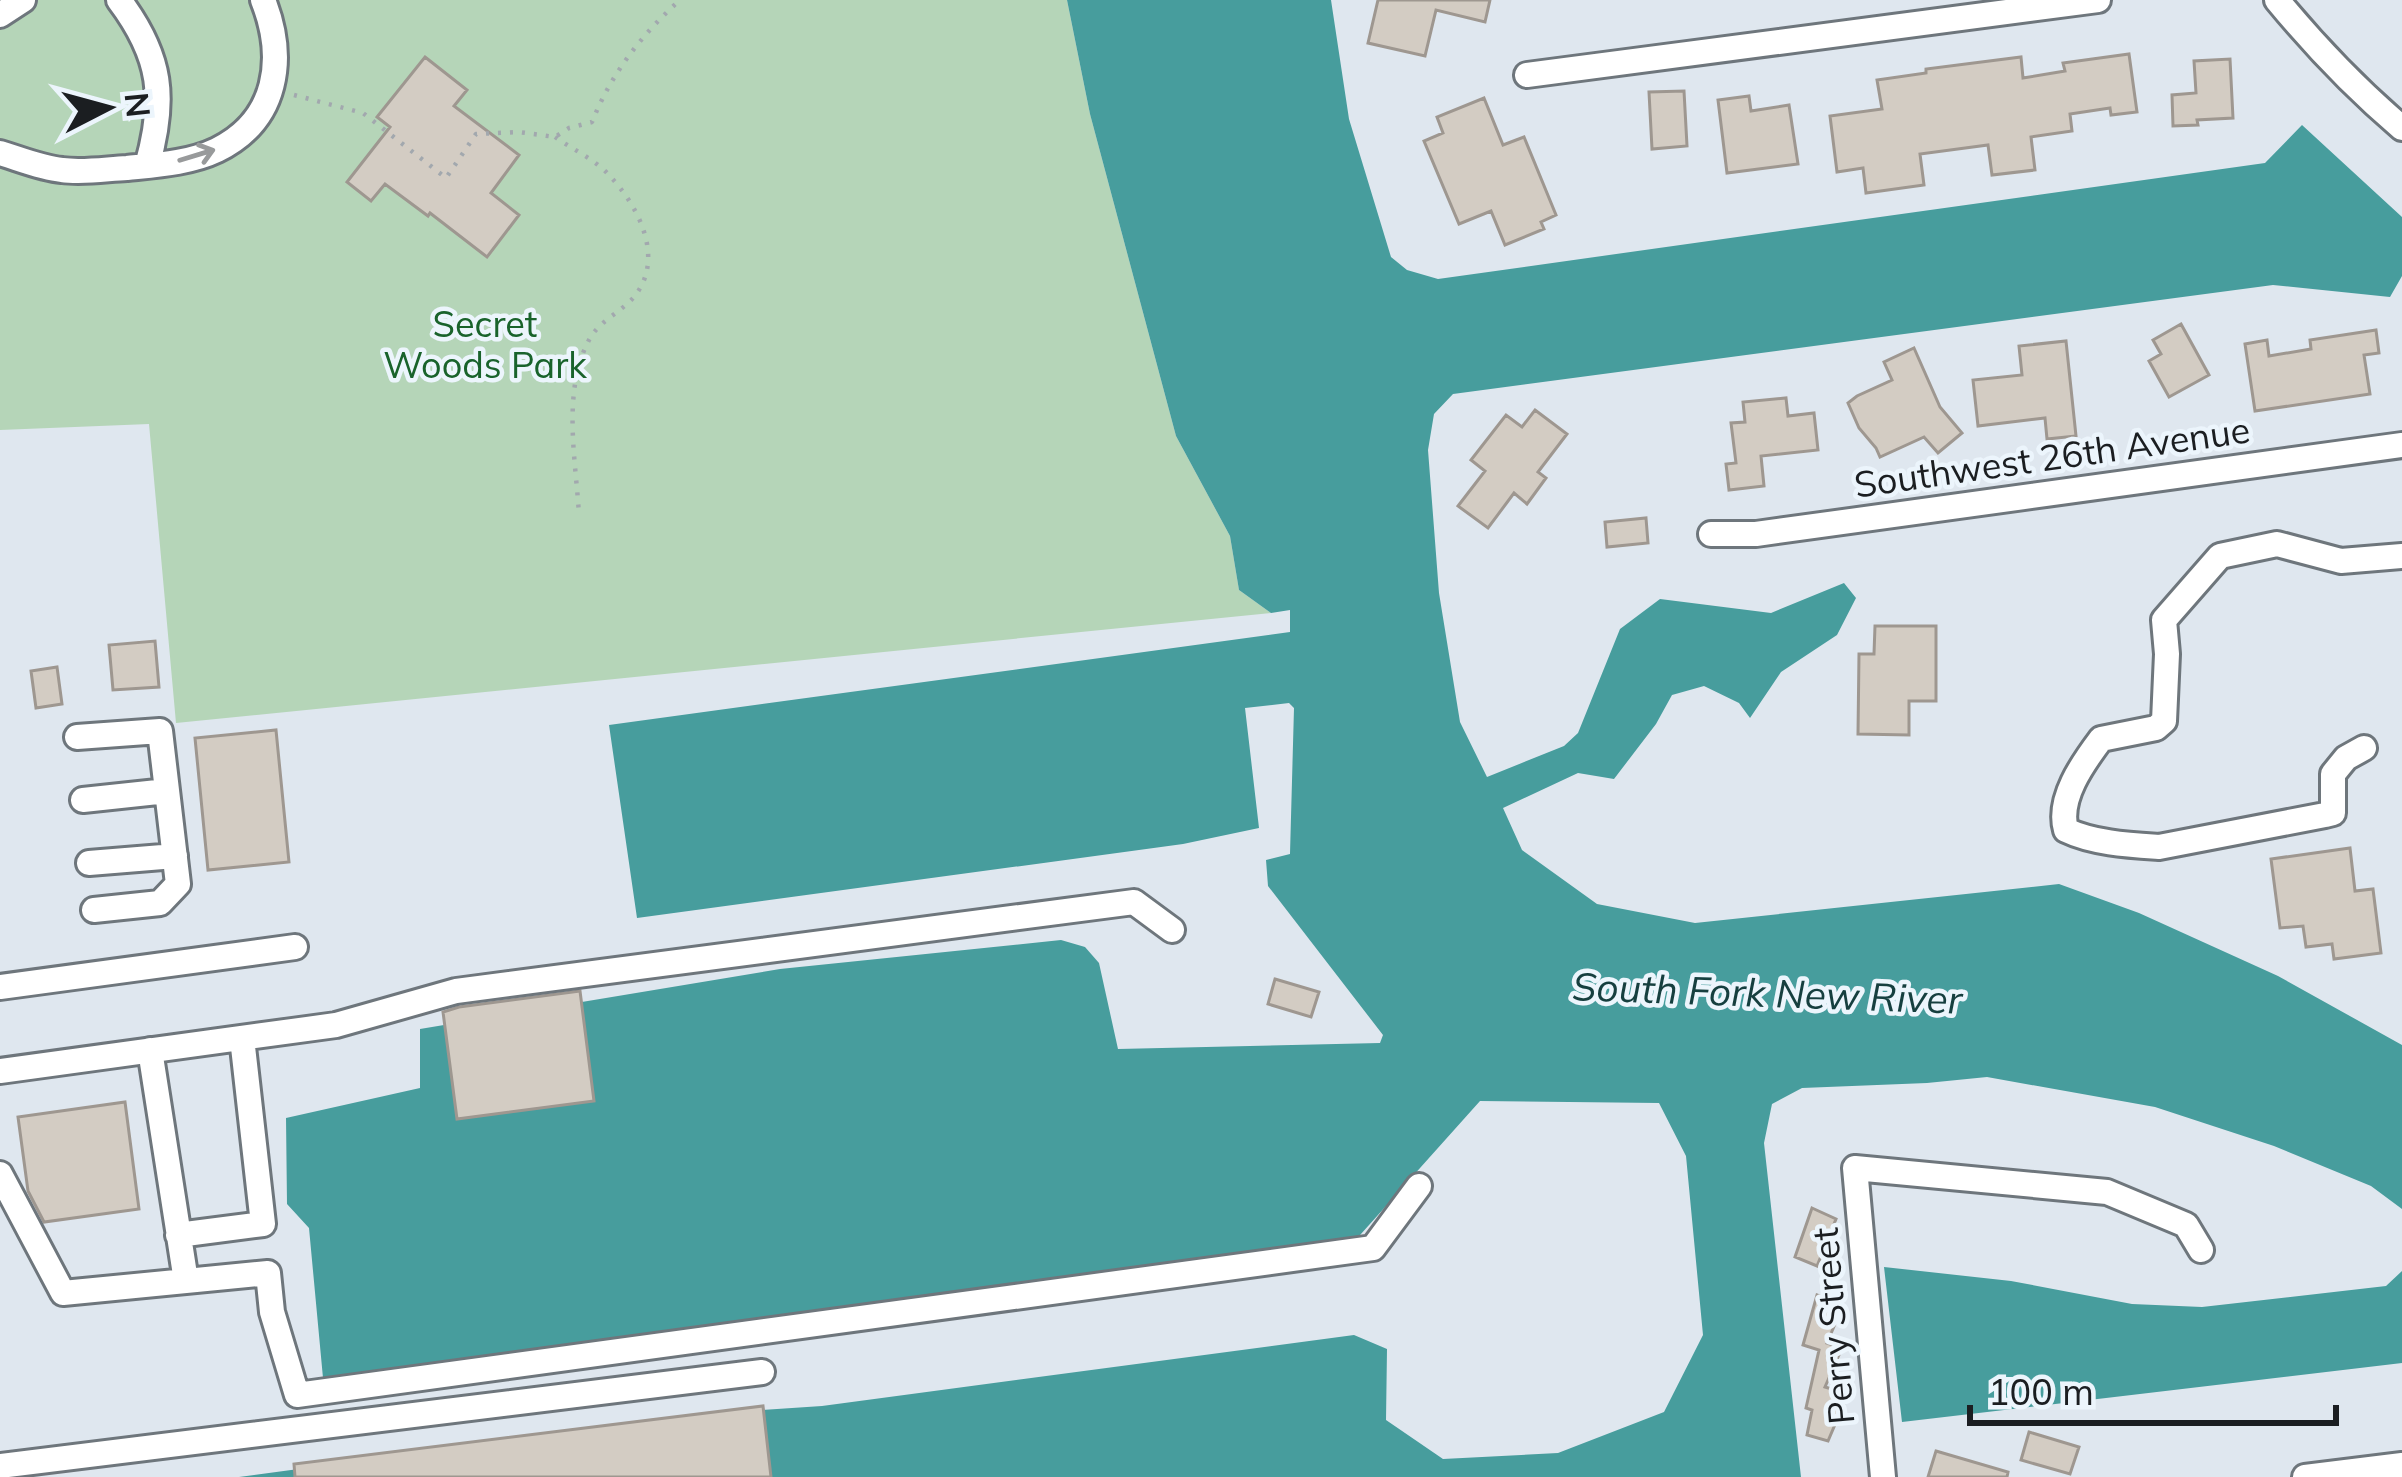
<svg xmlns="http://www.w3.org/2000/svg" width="2402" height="1477" viewBox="0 0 2402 1477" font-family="Mulish,sans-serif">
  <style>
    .green { fill: #b5d5b8 }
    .water { fill: #479d9d }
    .building { fill: #d3ccc3; stroke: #9e9790; stroke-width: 3 }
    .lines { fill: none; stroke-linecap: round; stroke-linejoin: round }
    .minor-casing { stroke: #6e767c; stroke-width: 30 }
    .path { stroke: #a2a8ae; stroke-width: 4.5; stroke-dasharray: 3 9; stroke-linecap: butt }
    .minor { stroke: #fff; stroke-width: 24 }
    .oneway { stroke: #989a9b }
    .labels { text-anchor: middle; stroke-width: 9; stroke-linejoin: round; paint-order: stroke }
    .park-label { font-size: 36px; fill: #19632b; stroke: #ecf5fc }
    .street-label { font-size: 36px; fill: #1b1e21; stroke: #ecf5fc }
    .water-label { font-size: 39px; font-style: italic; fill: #163f3f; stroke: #ecf5fc }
  </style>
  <rect width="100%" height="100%" fill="#dfe7ef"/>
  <path class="green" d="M0,0H1067L1090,114L1176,436L1230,536L1239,590L1271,613L176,723L149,424L0,430Z"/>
  <path class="water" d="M1067,0H1331L1349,119L1391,257L1407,270L1438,279L2265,163L2302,125L2402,217V276L2390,297L2273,285L1453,394L1434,414L1428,450L1439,593L1460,722L1487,777L1564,746L1578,733L1620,629L1660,599L1771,613L1844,583L1856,598L1837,635L1781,672L1750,718L1739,703L1704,686L1672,695L1656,724L1614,779L1578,773L1503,808L1522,850L1597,904L1695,923L2059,884L2139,913L2278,976L2402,1045V1209L2371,1186L2274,1146L2155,1107L1987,1077L1927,1083L1802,1088L1772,1104L1764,1143L1801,1477H239L536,1437L762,1410L822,1406L1354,1335L1387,1349L1386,1420L1443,1459L1558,1453L1664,1412L1703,1335L1686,1156L1659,1103L1480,1101L1352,1244L323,1378L309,1228L287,1204L286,1118L420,1088V1029L780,969L1061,940L1085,947L1099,963L1118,1049L1380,1043L1383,1035L1268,886L1266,860L1290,854L1294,708L1289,703L1245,708L1259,828L1183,844L637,918L609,725L1290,632V610L1271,613L1239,590L1230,536L1176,436L1090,114Z
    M1884,1267L2011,1281L2132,1304L2202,1307L2386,1286L2402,1271V1363L1902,1422Z"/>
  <path class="building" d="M1378,0H1490L1485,22L1436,10L1425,56L1368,43Z
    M2129,54L2137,112L2111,115L2110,108L2070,114L2072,131L2031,137L2035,170L1992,175L1988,145L1920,154L1924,185L1866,193L1863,168L1837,172L1830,116L1882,109L1877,80L1926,73V69L2021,57L2023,78L2065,71L2063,63Z
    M425,57L467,90L454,106L519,155L491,193L519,215L487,257L430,213L428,216L385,184L371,201L347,182L390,127L377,117Z
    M2230,59L2233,118L2197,120L2198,125L2173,126L2172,95L2196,93L2194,61Z
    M1684,91L1687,146L1652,149L1649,92Z
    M1749,96L1751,111L1789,105L1798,164L1727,173L1718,100Z
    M1484,98L1503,145L1524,137L1556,215L1541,222L1544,229L1505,245L1491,211L1459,224L1424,141L1443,133L1437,117Z
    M2181,324L2209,375L2169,397L2149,361L2161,354L2153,340Z
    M2376,330L2379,353L2364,355L2370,394L2255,411L2245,344L2267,340L2269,356L2311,349L2310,340Z
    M2066,341L2076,436L2047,439L2045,418L1978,426L1973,380L2022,375L2019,346Z
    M1914,348L1940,407L1962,433L1938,453L1924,437L1880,457L1876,448L1859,428L1848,403L1857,396L1892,380L1884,362Z
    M1786,398L1788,416L1814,413L1818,450L1761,456L1764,486L1729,490L1726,464L1736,463L1731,423L1745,422L1743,402Z
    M1535,410L1567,434L1538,472L1546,478L1527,504L1514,493L1488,528L1458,506L1485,471L1471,460L1506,415L1522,427Z
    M1646,518L1648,543L1607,547L1605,522Z
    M1875,626H1936V701H1909V735L1858,734L1859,654H1874Z
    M155,641L159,687L113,690L109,645Z
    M57,667L62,704L36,708L31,671Z
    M276,730L289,862L208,870L195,738Z
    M2350,848L2355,891L2373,889L2381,953L2334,959L2332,944L2306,947L2303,926L2280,928L2271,859Z
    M1275,979L1319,992L1311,1017L1268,1004Z
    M580,991L594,1101L457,1119L443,1012L459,1007Z
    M125,1102L139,1209L44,1222L28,1191L18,1117Z
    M1812,1208L1836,1219L1817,1266L1795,1257Z
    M1817,1295L1843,1305L1827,1343L1842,1348L1825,1387L1848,1394L1828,1441L1807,1435L1812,1410L1806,1408L1819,1350L1803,1345Z
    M763,1406L771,1477H295L294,1464Z
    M2029,1432L2079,1447L2070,1474L2021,1460Z
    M1936,1451L2008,1472L2007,1477H1928Z"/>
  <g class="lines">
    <defs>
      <path id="minor" d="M119,0C162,57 166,99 147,166
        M2277,0C2315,46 2356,89 2402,128
        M0,15L23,0
        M1527,75L2098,0
        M0,153C20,159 41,168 62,170C83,173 106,169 127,168C156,165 190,163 217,150C278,120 286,58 263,0
        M1711,534H1756L2402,445
        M77,737L160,731L178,884L160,903L94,910
        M2364,748L2346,758L2333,774V813L2325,815L2159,847C2129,845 2093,843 2066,830C2057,799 2083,763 2101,739L2156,728L2164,721L2167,654L2164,620L2220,556L2277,544L2341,561L2402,556
        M83,800L167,791
        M89,863L175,856
        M0,987L295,947
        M150,1050L186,1281
        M0,1071L336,1025L456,991L1134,902L1172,930
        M0,1174L63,1293L268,1273L272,1312L297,1395L1373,1248L1419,1186
        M178,1235L263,1224L242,1038
        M0,1466L762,1372
        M1883,1477L1855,1168L2107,1192L2186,1225L2201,1250
        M2305,1477L2402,1465"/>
    </defs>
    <use href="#minor" class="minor-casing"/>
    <path class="path" d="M294,95L363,113L446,178L476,134L519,132L555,137L569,128L592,122C611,74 642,34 680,0
      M555,137C572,149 594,159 608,174C638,205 666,258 634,297C620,313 597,322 588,342C562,393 576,461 579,515"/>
    <use href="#minor" class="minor"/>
  </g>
  <defs><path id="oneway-shaft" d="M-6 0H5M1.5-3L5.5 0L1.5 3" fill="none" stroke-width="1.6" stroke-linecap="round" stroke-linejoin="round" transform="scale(3)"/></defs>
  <use class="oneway" href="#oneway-shaft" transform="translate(197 155) rotate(-17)"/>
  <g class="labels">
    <g class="park-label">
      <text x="485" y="337">Secret<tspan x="485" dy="41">Woods Park</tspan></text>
    </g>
    <g class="street-label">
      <text transform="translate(2052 457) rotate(-8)" y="13">Southwest 26th Avenue</text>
      <text transform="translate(1833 1326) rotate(-95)" y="13">Perry Street</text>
    </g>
    <g class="water-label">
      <text transform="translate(1767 993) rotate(2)" y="14">South Fork New River</text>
    </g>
  </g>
  <g transform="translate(108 108) rotate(84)" stroke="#ecf5fc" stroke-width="9" paint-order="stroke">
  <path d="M0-9L21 45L0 30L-21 45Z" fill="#1b1e21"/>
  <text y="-18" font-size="33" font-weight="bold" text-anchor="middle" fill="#1b1e21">N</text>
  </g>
  <path d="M1970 1405v18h366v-18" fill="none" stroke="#1b1e21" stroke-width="6"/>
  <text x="1988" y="1405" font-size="36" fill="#1b1e21" stroke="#ecf5fc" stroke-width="9" paint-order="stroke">100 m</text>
</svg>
